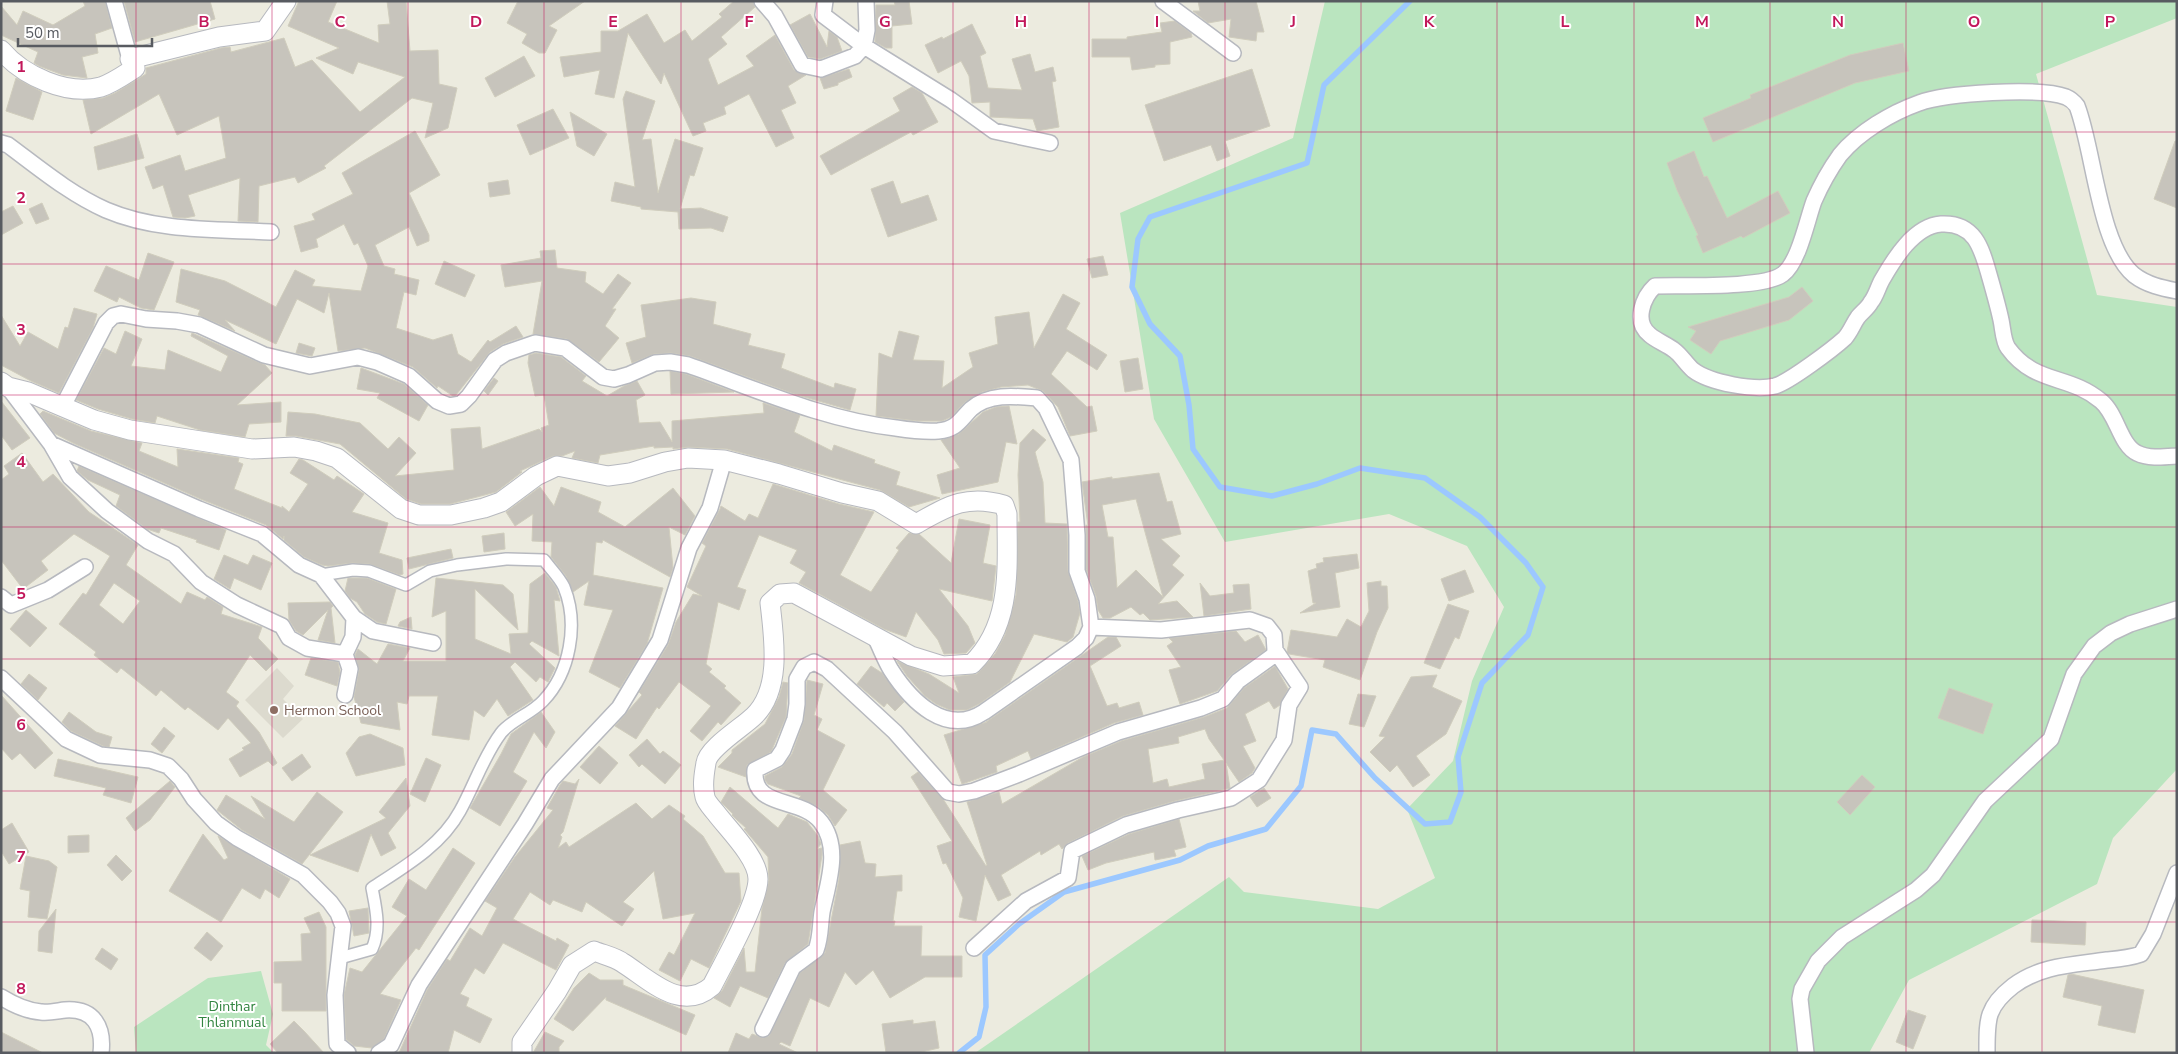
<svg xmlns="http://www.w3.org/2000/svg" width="2178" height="1054" viewBox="0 0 2178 1054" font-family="'Nunito Sans',sans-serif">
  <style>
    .education { fill: #dcdace }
    .green { fill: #bae5bf }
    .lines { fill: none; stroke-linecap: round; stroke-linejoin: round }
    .stream { stroke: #9cc8ff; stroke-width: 5.5 }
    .building { fill: #c7c4bc; stroke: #d0cdbd; fill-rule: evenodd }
    .pedestrian-casing { stroke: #b7b9bf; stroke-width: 14 }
    .minor-casing { stroke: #b7b9bf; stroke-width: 18 }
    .tertiary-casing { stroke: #b7b9bf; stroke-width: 21 }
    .pedestrian { stroke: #fff; stroke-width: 11 }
    .minor { stroke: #fff; stroke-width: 15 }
    .tertiary { stroke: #fff; stroke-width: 19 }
    .grid { fill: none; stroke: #c2185b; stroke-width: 1; stroke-opacity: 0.55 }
    .education-dot { fill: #8d6e63; stroke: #fff; stroke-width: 2 }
    .labels { text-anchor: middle; stroke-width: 4; stroke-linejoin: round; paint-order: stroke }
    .education-label { font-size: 14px; fill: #785e54; stroke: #fff; text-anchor: start }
    .park-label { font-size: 14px; fill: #338541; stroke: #fff }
    .grid-label { font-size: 16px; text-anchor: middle; font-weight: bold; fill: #c2185b; stroke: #fff; stroke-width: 4; stroke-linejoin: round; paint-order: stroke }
  </style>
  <rect width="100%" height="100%" fill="#ecebdf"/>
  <path class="education" d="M277,668L294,686L283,699L303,719L283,738L245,700Z"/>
  <path class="green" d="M1325,1H2177V18L2036,74L2097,295L2177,307V769L2113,838L2097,884L1909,980L1869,1053H975L1229,877L1244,892L1378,909L1435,878L1407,809L1453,761L1472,681L1504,607L1467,546L1389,514L1225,542L1154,419L1120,213L1293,138Z
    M261,971L273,1014L266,1045L274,1053H136L134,1027L208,978Z"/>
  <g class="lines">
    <path class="stream" d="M959,1053L979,1037L986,1007L985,955L1019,924L1064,892L1180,860L1208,846L1266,829L1301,786L1312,730L1336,734L1375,778L1425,824L1450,822L1461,792L1458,757L1482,683L1528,635L1543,587L1526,563L1480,517L1425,478L1360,468L1317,484L1272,496L1220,487L1193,449L1189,405L1180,356L1150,324L1132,287L1138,239L1150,217L1307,163L1324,85L1410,1"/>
  </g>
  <path class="building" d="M83,1H105L112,28L95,34L98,53L82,57L87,78L63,75L39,66L34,63L38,52L1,35V6L17,25L23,11L53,25L85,6Z
    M124,1H210L215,19L135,42Z
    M299,1H337L328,22L379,43L378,25L390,24L387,1H406L410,51L438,50L439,84L457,88L448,128L425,138L433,103L412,98L324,166L326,168L298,183L295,177L259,186L258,222L238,221L240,178L188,195L195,216L185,218L173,217L163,185L153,189L145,167L180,155L185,171L226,158L219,116L177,135L159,94L91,134L83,100L103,98L115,93L141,77L146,74V68L221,48L230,47L231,52L284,38L295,67L312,60L360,112L405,77L358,62L353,74L316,58L339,48L288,26Z
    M518,1H585L549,26L557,30L545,53H539L522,43L527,34L507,23Z
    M734,1H753L755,7L721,37L727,44L708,59L718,85L754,66L746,56L775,35L794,70L806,75L788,86L796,103L781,110L794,138L776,147L749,94L724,107L726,114L703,123L706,131L693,136L664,73L661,84L628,33L614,98L595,94L600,70L564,77L560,57L601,52V31H618L647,14L664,43L685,30L692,41L722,17L719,14Z
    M894,1H909L912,24L892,26V48H886L875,42L876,5H895Z
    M1198,1H1256L1264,32H1257L1256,41L1229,37L1231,19L1208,23L1193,11H1200Z
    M810,14L827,47L829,31L837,37L842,51L820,59L808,57L790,25Z
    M1175,21L1191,33L1192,37L1170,42V64L1155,65V67L1132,70L1130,57H1092V39H1127V37L1162,32L1160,23Z
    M972,24L986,53L980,56L988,88L1022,90L1012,59L1030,54L1035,72L1053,67L1056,81L1052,82L1059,127L1037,131L1033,119L990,117V102L972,103L969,76L961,61L938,73L925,45L942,37L943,39Z
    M1903,43L1909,71L1855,83L1713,142L1703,118L1751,98L1750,95L1850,55Z
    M524,56L535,76L495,97L485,78Z
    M849,69L852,77L838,83V85L824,89L820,78Z
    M1252,69L1270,126L1225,141L1230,156L1217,161L1211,145L1164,161L1145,105Z
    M16,78L42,92L33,120L6,111Z
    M912,87L922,93L938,122L913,135L911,132L831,175L820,156L900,111L893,98Z
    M626,91L655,101L642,140L651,139L658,193L675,139L703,148L694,176L690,175L680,209L701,208L728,217L723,232L711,228L679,229L678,212L641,209V207L611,201L615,182L635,187L623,99Z
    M553,109L569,138L530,155L517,125Z
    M570,112L607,134L594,156L577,146Z
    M415,131L440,175L409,193L429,235V241L417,246L409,227L375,245L384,266L395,269L394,274L419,280L416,295L404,292L396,328L433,340L452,334L458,354L471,362L488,340L490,342L516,326L523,337L503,344L490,352L456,395L453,396L438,386L437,388L413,367L365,348L338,351L329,293L324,313L297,299L276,344L225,320L235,331L198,315L200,310L176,302L181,269L225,281L276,307L295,270L315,280L312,286L361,291L368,266L358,243L354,245L344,224L316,239L318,247L301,252L294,226L315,220L312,214L353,194L342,173Z
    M137,134L144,158L98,170L94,147Z
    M2175,141H2177V208L2154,199Z
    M1694,151L1704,177L1707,176L1727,218L1778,191L1790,213L1743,238L1741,236L1703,253L1696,236L1698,235L1677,190L1667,163Z
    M508,180L510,194L490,197L488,183Z
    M893,181L901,204L928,195L937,220L888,237L871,189Z
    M42,203L49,219L36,224L29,209Z
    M13,206L23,223L1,235V212Z
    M555,250L557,268L586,272L585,282L603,294L618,274L631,283L612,309H616L605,326L619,338L599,362L567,339L533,334L542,281L505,287L501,265L541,258L540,251Z
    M148,253L174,262L154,310L141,308L119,297L117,302L94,291L106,266L139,280Z
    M1103,256L1108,275L1092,278L1087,259Z
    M444,261L475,275L465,297L435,284Z
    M1802,287L1813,301L1789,320L1720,341L1711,354L1690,340L1696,331L1688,327L1789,297Z
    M1063,294L1080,303L1066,329L1107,355L1097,370L1067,351L1051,374L1087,407L1092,406L1097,431L1070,436L1058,407L1043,391L1028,385L1001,387L982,392L965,402L951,417L942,421H917L876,416L879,353L892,358L899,331L919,336L913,360L944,361L942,388L973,367L969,353L998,344L995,317L1029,312L1034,348Z
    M691,298L716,302L713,324L751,334L748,345L785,354L781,368L834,388L835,383L856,389L850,410L794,394L690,356L671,353L654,354L632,363L626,343L646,337L641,305Z
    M74,308L97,314L93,328L59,393L31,381L1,365V315L20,346L28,332L58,349L65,327L68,328Z
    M125,331L142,339L131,366L165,370L168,350L221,372L228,356L191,336L192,333L265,365L272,373L237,405L281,402V422L249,424L245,437L200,430L157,416L155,423L132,419L98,409L76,400L104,348L116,354Z
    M299,343L315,348L312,356L296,353Z
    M536,353L561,357L586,376L582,381L607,396L624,386L637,381L645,395L636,400L639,423L660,422L672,442V421L764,413L763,403L800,415L794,432L832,451L834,445L875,460L874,463L900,472L896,485L940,498L909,507L880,490L727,449L688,447L673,449V447L654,448V446L600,455L598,463L572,458L575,451L562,456H553L520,471L522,472L496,492L450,504H421L406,499L340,444L296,436H286L288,412L315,414L360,423L388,449L399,437L416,453L395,476L454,470L451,429L480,427L482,449L539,429L542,432L541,428L549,425L544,395L535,396L528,363L529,355Z
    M1138,358L1143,389L1125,392L1120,361Z
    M361,368L404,384L428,405L419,421L377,398L380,393L357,389Z
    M670,371L686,374L734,392L671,394Z
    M494,378L498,381L488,395L484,391Z
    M1,401L30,438L12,450L1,435Z
    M1009,406L1017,444L1006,442L998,482L942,494L937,475L960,468L941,440L959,434L983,412L996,407Z
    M43,411L91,431L142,443L139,451L178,467L177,449L239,458L238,462L243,464L234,489L282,508V506L289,512L308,484L290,473L299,459L303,460L334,480L337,476L364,494L352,512L388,523L379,553L402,560L403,574L400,575L369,564L352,563L328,566L322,565L304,557L284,540V536L283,539L266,525L203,500L73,443L54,433L40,414Z
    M1033,429L1046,440L1035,452L1043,482L1045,523L1067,524L1068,571L1078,601L1080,613L1073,637L1067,642L1034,634L1010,682L979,704L967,710H950L936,704L925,696L907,676L897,661L929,674L959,693L953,677L977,674L995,654L1005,635L1016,595L1018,522H1020L1018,475L1020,443Z
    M22,453L43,482L53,474L89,512L138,545L126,565L181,604L187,592L205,600L207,597L223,607L221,614L262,627L258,638L278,659L266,671L250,655L226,692L239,702L236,706L259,732L277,763L273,766L268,761L240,777L229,759L244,750L242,748L251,743L228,718L218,730L188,707L185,710L161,690L156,696L121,668L117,673L94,655L96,652L59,624L83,593L86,595L110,556L74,534L41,561L48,570L23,589L1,560V480L9,474L4,466ZM114,583L140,601L123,624L99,605Z
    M79,466L226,530L219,550L196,542L197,540L161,528L159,533L147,529L116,506L120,495L88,480L77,471Z
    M1159,473L1167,502L1172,501L1181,534L1161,539L1180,556L1172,565L1184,575L1158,604L1177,601L1193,617L1150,620L1143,613L1140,615L1131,607L1110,618H1103L1098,610L1096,596L1086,569V525L1088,526L1082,482L1112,477V479ZM1136,499L1148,543L1163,597L1136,570L1117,588L1113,537H1108L1102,505Z
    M773,484L839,504L874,512L840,575L871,592L899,550L896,548L909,533L919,534L951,563L959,519L990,525L983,563L996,566L992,601L939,589L968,626L975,643L966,653L944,654L938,640L916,612L906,637L884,629L799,583L806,572L790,563L797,550L759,535L737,587L746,590L739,610L718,602L706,664L712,669L709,672L726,686L724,688L741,703L721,725L718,722L702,741L690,731L711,706L679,682L659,709L657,707L636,739L615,726L642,695L639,692L668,645L676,622L693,594L702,596L687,587L706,546L702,543L720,509L721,506L745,521L749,514L758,518Z
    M540,487L554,506L561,487L601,502L598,512L625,527L673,488L695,516L685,535L669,527L673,568L670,577L603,540L602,543L596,542L593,575L663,588L647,644L620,688L589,672L613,610L584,605L589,581L573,592L566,576L551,557L552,542L532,541L533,514L515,526L506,512Z
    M504,533L505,549L484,552L482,536Z
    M451,549L453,558L409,569L407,558Z
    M1357,554L1359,568L1335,573L1340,607L1300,613L1316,603H1313L1308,571L1317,568L1316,564L1324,562L1323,558Z
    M224,555L248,565L253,555L272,563L261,590L234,578L230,589L214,579Z
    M1465,570L1474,592L1449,601L1441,579Z
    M545,573L556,587L560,601L554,600L559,656L532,641L529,644L555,668L548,682L540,677L536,682L515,662L510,667L533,700L508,716L497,699L484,717L474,710L469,740L432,735L438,696H409L407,704L397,702L400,730L361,723L354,697L359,670L355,655L358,649L377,664L388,644L410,648L403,661H446V611L432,617L436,578L503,585L513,594L518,630L475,589V639L511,654L509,634L528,633L530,584Z
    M348,578H367L396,589L386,624L377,622L365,614L357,602L350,598L345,591Z
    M1381,581V586H1387L1388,608L1377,632L1360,680L1323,667L1325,660L1289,654L1287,652L1291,630L1337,637L1347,619L1361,627L1369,611L1367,583Z
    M1200,583L1210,596L1234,593L1233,585L1249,584L1251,609L1204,616Z
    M330,602L333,606L331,608L335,643L318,640L328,610L303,635L296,631L289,620L288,603Z
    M1448,604L1469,611L1459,639L1455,637L1440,669L1424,663Z
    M26,610L47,628L30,647L10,629Z
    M411,617L412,629L398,626L400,622Z
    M1236,631L1245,642L1258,635L1266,650L1232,674L1217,691L1180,704L1169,670L1181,667L1167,646L1173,642L1169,638Z
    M1108,637H1116L1121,646L1090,666L1107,706L1117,703L1119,708L1139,702L1143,715L1114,723L1031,759L1028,751L996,766L997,772L962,784L944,735L987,722H986Z
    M311,658L338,662L340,673L337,686L305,675Z
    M871,666L882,673L904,702L895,711L887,703L884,707L857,684Z
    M1275,666L1288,689L1280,705L1274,709L1269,701L1245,714L1256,741L1243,746L1255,768L1252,773L1239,782L1226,763L1230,788L1227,789L1175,801L1123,816L1068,843L1062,849L1059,844L1041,855L1040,851L1001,875L1011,895L998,901L985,875L976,921L959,917L963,898L946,863L943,864L937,846L952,841L911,777L918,772L943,799L986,866L987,865L967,802L999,792L1002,804L1083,757L1121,741L1204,717L1227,708L1244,688ZM1205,729L1209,739L1224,760L1202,764L1205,779L1169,787L1167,779L1153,783L1148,749L1179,743L1178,737Z
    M29,674L47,688L38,700L21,684Z
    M1437,675L1432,687L1462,701L1446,734L1416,756L1430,775L1413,787L1397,765L1390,772L1370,752L1385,737L1379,736L1411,677Z
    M807,680L823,684L814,715L822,719L817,730L845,745L823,790L847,810L835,826L828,815L817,806L799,798L801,796L768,784L765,780V776L782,767L792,754L804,720Z
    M783,682L788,683L786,717L771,752L747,765L746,777L718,767L732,753V750L765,724L779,697Z
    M1949,688L1993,704L1983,734L1938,718Z
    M1358,694L1376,696L1364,727L1349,724Z
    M1,695L53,753L35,769L20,753L12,760L1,748Z
    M69,712L96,732L112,737L109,747L103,746L71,731L62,722Z
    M541,712L555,732L546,748L534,732L513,772L527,781L500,826L470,808L501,754L511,734Z
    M164,727L175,736L162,753L151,744Z
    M370,734L403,748L405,765L356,776L346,753L359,737Z
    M647,739L660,754L663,751L681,765L665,784L642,764L639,767L629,755Z
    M599,746L618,763L600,784L580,767Z
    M302,754L311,767L292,781L282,768Z
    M426,758L441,765L425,802L410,794Z
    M58,759L138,777L131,803L103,795L106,788L54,776Z
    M1862,775L1875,787L1850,815L1837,802Z
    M406,778L410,806L388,833L396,848L381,856L371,834L358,872L310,855L386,818L379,812Z
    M579,779L563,832L560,835L562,837L558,848L566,842L569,847L636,803L652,819L669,805L685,816L683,819L703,836L725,873H739L741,901L709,968L691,959L680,981L659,970L669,952L674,955L695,913L663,919L654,871L623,902L634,909L622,926L586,902L582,912L553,900L550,905L530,892L513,919L556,941L557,938L569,945L556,970L503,943L484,974L475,968L460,994L469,998L466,1006L492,1019L480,1043L454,1030L448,1053H399L427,990L447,959L450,961L470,928L482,936L497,908L485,901L515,857L553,810L547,808L560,785L563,781L575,784Z
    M170,781L175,787L150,820L135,831L126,818Z
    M730,787L778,828L788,814L807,822L818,836L821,844L817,849L822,848V855L808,944L785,963L768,998L740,986L730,1007L714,998L722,991L744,948L746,972H755L762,908L769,880L768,857L744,829L746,828L737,820L732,815L733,814L721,802Z
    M1264,788L1271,798L1257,807L1250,797Z
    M317,792L343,812L302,864L242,830L217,810L226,795L265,819L251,796L294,822Z
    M1179,819L1186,847L1174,850L1176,856L1155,860L1154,852L1106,863L1088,870L1082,856L1129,834Z
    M12,823L29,852L9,864L1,851V830Z
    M203,834L224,860L228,858L218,836L290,879L279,898L265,889L260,899L242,888L221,922L169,891Z
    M89,835V852L68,853V836Z
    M860,841L865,863L876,864L875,877L902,875V891H897L893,921H895L894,926H922L921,956H962V977H925L890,998L873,970L856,985L845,972L829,1007L810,998L790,1046L781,1042L779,1044L798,1053H728L736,1033L749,1039L752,1034L763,1038L769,1036L800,973L825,953L839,879L840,845Z
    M453,848L475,863L419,950L416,948L380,994L401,1000L384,1039L372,1048L354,1046L346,1039L344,995L350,968L362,972L407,916L392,907L409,879L426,890Z
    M116,855L132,871L122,881L107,865Z
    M26,856L49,861L57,867L47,919L28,917L30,891L20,889Z
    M368,908L369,933L354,936L349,911Z
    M56,909L52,953L38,951L39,931Z
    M319,912L326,927V1011H282V983H274V962L302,961L301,934L311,933L304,918Z
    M2032,920L2086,922L2085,945L2031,942Z
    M207,932L223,946L211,961L194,948Z
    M102,948L118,959L111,970L95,959Z
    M589,973L600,980H623V985L695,1015L686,1035L606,1000V997L573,1031L554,1019L574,988Z
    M2071,974L2144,990L2135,1033L2098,1025L2102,1006L2063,997L2068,975Z
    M1908,1010L1926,1016L1913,1049L1896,1042Z
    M913,1020V1024L935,1021L939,1048L917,1053H886L882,1024Z
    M294,1021L304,1031L324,1053H278L270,1044Z
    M1,1032L43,1053H1Z
    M545,1032L564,1041L559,1047V1053H533Z"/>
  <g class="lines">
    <defs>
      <path id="pedestrian" d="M321,575L353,570L369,571L406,585L430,571L457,565L506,559L544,560C550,568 560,578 564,587C579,624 570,673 543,701C531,714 511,720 501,733C483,757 474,786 460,811C441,846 404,867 372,888C376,909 381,929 372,949L340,958"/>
      <path id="minor" d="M114,1L130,59
        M762,1L775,16L802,65L821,69L855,56L864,46L867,30L866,1
        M825,1L823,15L864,46L951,100L994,131L1050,143
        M1163,1L1233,53
        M1,143L8,145C39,168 70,194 106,210C157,232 217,229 271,232
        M2177,291C2162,288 2147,285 2134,275C2099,246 2094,150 2077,106C2074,102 2071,99 2066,97C2039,87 1945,93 1919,103C1891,113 1859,132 1840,155C1830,169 1821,185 1814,201C1807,220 1799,262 1783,274C1764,289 1682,285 1655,286C1643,297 1633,322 1650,335C1657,341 1666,344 1674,350C1681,355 1686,364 1693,370C1710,383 1755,391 1775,386C1789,382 1833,349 1845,338C1851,331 1853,324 1858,317C1862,312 1868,308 1871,302C1876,296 1878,287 1882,280C1894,259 1914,226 1941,224C1976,222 1982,250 1990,278C1994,292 1998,306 2001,320C2003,329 2003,341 2008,348C2035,385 2069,374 2101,401C2117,414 2120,445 2137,453C2149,459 2164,457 2177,456
        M8,387L51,444L199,509L262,534L299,565L321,575L354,618L373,631L433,643
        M63,406L106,323L113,316L121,314L146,319L177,321L199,325L264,355L310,366L358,357L377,362L409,376L437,401L449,406L461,404L469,396L495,360L506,353L535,343L565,348L603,377L614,379L628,375L655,363L670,362L688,365C756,389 824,420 896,428C909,430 924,432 938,431C957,429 959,421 971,409C989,393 1015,396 1037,398L1046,408L1071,460L1077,535V571L1087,599L1091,627
        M51,444L70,477L107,511L148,541L174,554L201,582L237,605L282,626L289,638L307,648L345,654
        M1,597L11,605L48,590L85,567
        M1,678L66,739L100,755L150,760L168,766L181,779L194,799L216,823L237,838L303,875L330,902L338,913L343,926L335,995L337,1044L348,1053
        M345,695L350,669L345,654L353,637L354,618
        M974,948L1026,901L1068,878L1072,851L1126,825L1178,810L1231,798L1259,780L1284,740L1289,705L1300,687L1275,650
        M1,997C14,1005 26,1011 41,1012C49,1013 57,1011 65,1010C94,1008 104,1027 101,1053
        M763,1029L793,967L816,950C821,937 820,925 822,912C828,883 841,848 821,822C801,796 752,810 755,770L777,759L783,750L795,719L797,704V679L804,667L814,662L827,669L895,732L948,792L959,794L974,791L1019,774L1118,732L1201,708L1223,699L1238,681L1274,655L1275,650L1274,635L1267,626L1250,620L1161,630L1091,627L1086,638L1077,647L984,712C946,737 911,701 891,670C885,660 881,649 876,639
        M379,1053L391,1045L419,985L525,824L552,779L619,708L660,640L689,548L710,508L724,460
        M1806,1053L1800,999L1802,989L1818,961L1842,937L1916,890L1933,875L1985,801L2051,739L2074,674L2094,646L2111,633L2130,624L2177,609
        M1987,1053C1987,1020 1986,1007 2013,986C2041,965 2073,965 2107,960C2118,959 2130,958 2141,954L2153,934L2177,873"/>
      <path id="tertiary" d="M1,50C23,76 67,96 101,87C113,83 124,75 135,68L130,59L219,37L265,31L286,1
        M1,382L8,387L28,392L94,420L130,430L252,449L294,447L316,451L337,458L401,509L419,515H451L484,508L501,502L536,476L557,466L608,476L630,473L665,462L688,458L724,460L779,474L842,493L878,501L916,524C948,506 967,494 1004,505L1007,514C1007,567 1013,624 972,664L943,666L911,656L794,593L780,594L770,603C774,638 782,689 754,716C743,727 708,748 706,763C704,774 702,786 705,797C706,802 712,808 716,813C728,829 758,858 758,879C758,903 724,962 712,986C681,1013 650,980 623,963C615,957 604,955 594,951L572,965L557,991L522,1042V1053"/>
    </defs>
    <use href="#pedestrian" class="pedestrian-casing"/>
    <use href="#minor" class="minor-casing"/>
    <use href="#tertiary" class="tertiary-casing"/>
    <use href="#pedestrian" class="pedestrian"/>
    <use href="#minor" class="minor"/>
    <use href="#tertiary" class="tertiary"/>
  </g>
  <path class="grid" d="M136,1V1053M272,1V1053M408,1V1053M544,1V1053M681,1V1053M817,1V1053M953,1V1053M1089,1V1053M1225,1V1053M1361,1V1053M1497,1V1053M1634,1V1053M1770,1V1053M1906,1V1053M2042,1V1053M1,132H2177M1,264H2177M1,395H2177M1,527H2177M1,659H2177M1,791H2177M1,922H2177"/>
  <circle class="education-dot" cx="274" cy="710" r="5"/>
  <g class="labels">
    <g class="education-label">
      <text x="284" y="715">Hermon School</text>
    </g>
    <g class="park-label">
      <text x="232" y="1011">Dinthar<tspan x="232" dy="16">Thlanmual</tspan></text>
    </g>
  </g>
  <g class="grid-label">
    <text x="204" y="27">B</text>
    <text x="340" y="27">C</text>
    <text x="476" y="27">D</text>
    <text x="613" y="27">E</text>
    <text x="749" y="27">F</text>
    <text x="885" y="27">G</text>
    <text x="1021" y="27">H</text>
    <text x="1157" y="27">I</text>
    <text x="1293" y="27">J</text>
    <text x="1429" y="27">K</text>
    <text x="1565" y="27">L</text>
    <text x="1702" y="27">M</text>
    <text x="1838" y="27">N</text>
    <text x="1974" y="27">O</text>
    <text x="2110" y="27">P</text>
    <text x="21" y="72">1</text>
    <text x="21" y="203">2</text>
    <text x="21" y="335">3</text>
    <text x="21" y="467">4</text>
    <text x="21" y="599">5</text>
    <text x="21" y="730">6</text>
    <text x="21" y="862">7</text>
    <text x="21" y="994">8</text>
  </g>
  <rect width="2178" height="1054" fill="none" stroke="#585b61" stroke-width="5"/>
  <path d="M18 38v8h134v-8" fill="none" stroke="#585b61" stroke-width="2.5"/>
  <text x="25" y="38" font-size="15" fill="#585b61" stroke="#ffffff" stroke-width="4" paint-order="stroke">50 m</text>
</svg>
